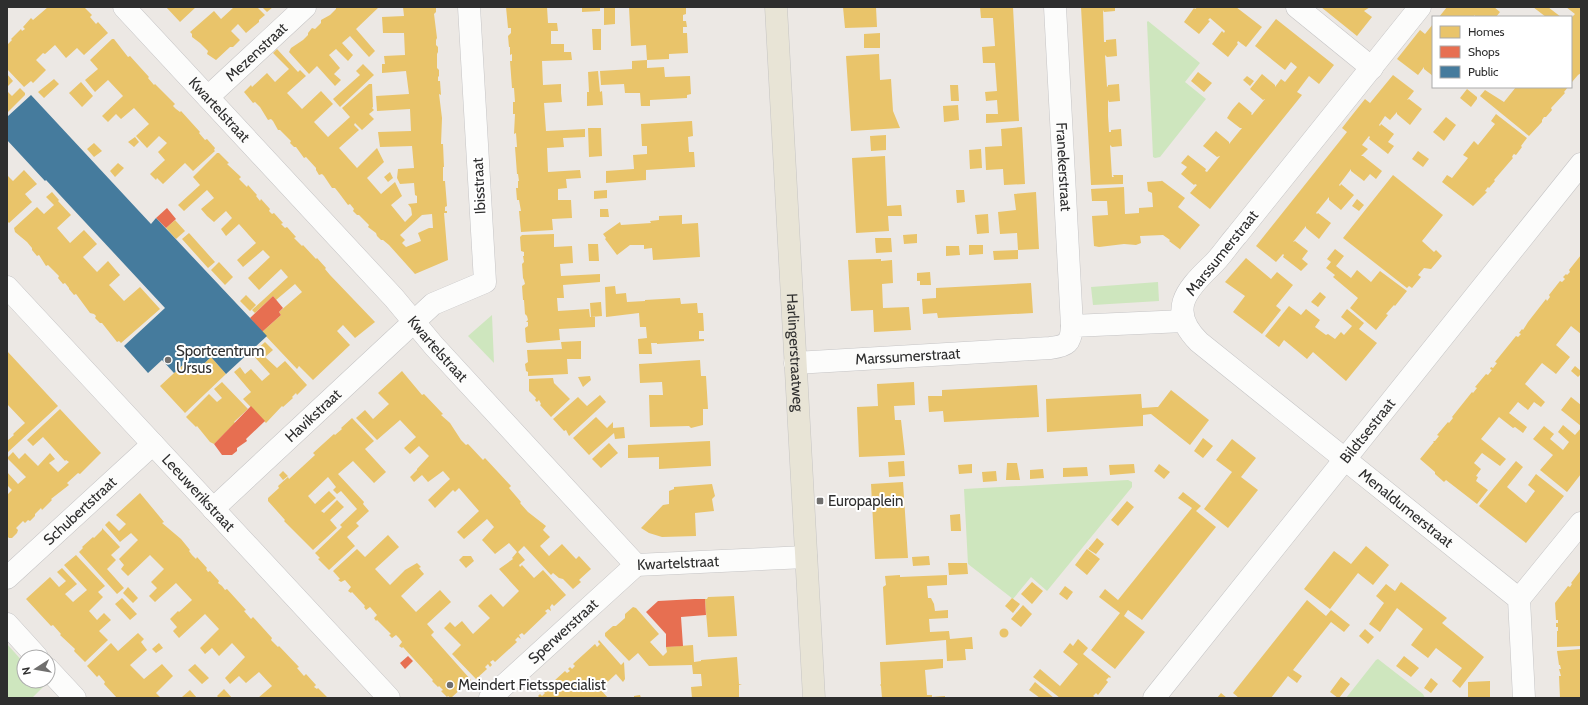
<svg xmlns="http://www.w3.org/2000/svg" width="1588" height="705" viewBox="0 0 1588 705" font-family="Cabin,sans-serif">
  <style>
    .green { fill: #cee6be }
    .homes { fill: #e9c46a; fill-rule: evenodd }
    .shops { fill: #e76f51 }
    .public { fill: #457b9d }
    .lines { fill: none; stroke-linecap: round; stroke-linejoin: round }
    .minor-casing { stroke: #c5c4c5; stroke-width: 23 }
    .major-casing { stroke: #c6c5c4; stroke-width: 23 }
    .minor { stroke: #fcfcfb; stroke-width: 22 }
    .major { stroke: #e8e4d6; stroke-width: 22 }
    .poi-dot { fill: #706f6e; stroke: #fff; stroke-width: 1.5 }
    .labels { text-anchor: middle; stroke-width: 4; stroke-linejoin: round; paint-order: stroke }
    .street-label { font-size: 15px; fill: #2e2e2e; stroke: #fff }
    .poi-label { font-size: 15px; fill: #2e2e2e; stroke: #fff; text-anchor: start }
  </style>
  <rect width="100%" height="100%" fill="#ece8e4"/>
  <path class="green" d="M1148,21L1200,63L1185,82L1206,99L1160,157L1155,158L1153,157L1147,22Z
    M1158,282L1159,301L1093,305L1091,287Z
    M492,315L494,363L468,336Z
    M1128,480L1132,482V487L1047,591L1031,577L1013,599L968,564L964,489Z
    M7,644L24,663V681H41L45,685L32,698H7Z
    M1378,659L1423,694L1425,698H1346L1376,660Z"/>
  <path class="homes" d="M48,7H84L92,15L90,17L96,24L98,22L108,33L84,55L77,48L66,58L55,45L45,54L43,53L36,60L46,70L33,83L31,81L24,87L7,69V45L12,40L11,39L21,29L22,31L25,29L23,27L31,18L33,20Z
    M166,7H196L180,22Z
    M234,7H257L265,15L259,20V22L246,33L238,24L231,31L240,40L233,47H230L216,60L207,54L208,51L200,43L192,37V34L190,32L214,11L221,19Z
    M262,7H273L267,12Z
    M336,7H379L356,29L375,51L369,57L350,36L342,43L353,55L348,61L336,49L329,55L340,68L334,74L341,80L335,86L317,66L309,74L289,52L291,48L303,40L308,35V33L312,28L315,29L321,23V20L330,15L336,9Z
    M403,7H436V12L434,14L437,38L436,40V45L438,47V52L437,54V68L439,70V76L438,77V81H440L441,95L439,94L442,118L441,144H443L444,167H443V181H445L447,206L445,207V211H447V213H444L448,260L415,274L389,245L383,240H381L377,236L376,233L368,227L369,225L359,215H357L353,211L354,209L350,204L348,205L339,193L335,188H332L324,176L322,174L319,175L316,170V168L306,157L304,158L296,147H294L290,143L291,141L280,130H278L273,121L271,119L268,120L260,107L255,102L253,103L244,92L251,85L252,87L267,73L275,82L289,69L273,53L277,49L298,72L300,70L306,76L287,93L302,109L321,91L333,104L314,122L328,137L350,117L342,108L369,84H372L373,107L372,108L374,110L369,114L374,119L362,130L355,123L354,125L359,130L339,148L357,168L377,148L384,162L367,178L381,194L395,182L402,196L391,205L405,222L412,215L411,208L408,204L417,203V196L415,195L414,183L400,184L397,178L398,169L414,168L412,146L380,147L378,132L411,131L410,109L377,111L376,96L409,94L406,71L382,73V64H385L384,56L405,55L404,33H383L382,17L404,16ZM432,214L433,228H429L418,233L421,241L406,247L402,243L405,240L400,235L422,215Z
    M506,7H547L548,23H557L558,31H551V44H564V52H571L572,60L542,61L543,85L561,84V93L562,102L544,103L546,131L585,129V137L563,138L564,147L547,148L548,172L580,170L581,178L566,179L567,188L558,189V200H571L572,218L552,219L553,230L521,232L519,211H521L519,200H517L516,188H518V181H519L518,174H517L515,147H517L516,133L514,134L515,114H513V102H515L514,88H512L510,61H512V54L510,55V47H509L508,36L511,33V28H508Z
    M582,7H600V11L582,12Z
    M604,7H615V24L604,25Z
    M629,7H686V14L683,15V21H686L687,27H683V33H687L688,53L669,54V59L647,60V68L664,67L665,77L690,76L691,94L687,95V98L650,100V106H641L640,93H625L624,84L601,85L600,71L632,69V61L647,60L646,45L631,46Z
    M843,7H876L877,27L845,28Z
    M980,7H1013L1019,121L986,123V114H998L997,100L986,101L985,92L997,91L995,63H983L982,47L995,46L993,18H981Z
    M1081,7H1115V11L1104,12L1103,10L1104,42H1106V40L1116,39L1117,56L1107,57L1105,55L1107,87L1108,86V85L1119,84L1120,101L1109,102L1108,100V116L1109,132H1111V130L1121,129L1122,146L1112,147L1110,145L1112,177H1114L1113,175H1123V184L1091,185Z
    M1198,7H1236L1262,27L1246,47L1238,41L1237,43L1238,44L1228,57L1212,44L1222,31L1224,33L1225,31L1210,18L1208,20L1210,21L1199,34L1184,22L1194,8L1195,9Z
    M1321,7H1370L1364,11L1372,17L1357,36Z
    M1447,7H1494L1500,12L1496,17H1475V15L1473,17H1439Z
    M1533,7H1548L1561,17H1546Z
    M1566,7H1581V73L1578,75L1572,82L1571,18L1575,14Z
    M1276,19L1334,65L1319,84L1309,76L1297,92L1302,95L1210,209L1190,193L1197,185L1195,184L1194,185L1181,174L1187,167L1181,163L1188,155L1206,169L1205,171L1207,172L1220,156L1217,157L1203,146L1216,131L1229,142V144L1242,128H1240L1227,118L1232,110L1239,102L1252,113L1251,114L1252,115L1265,99L1263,100L1250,89L1262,74L1275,85V87L1281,79L1285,82L1297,67L1291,62L1285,70L1255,46Z
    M1433,24V76L1424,69V67L1418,75L1397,59L1420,30L1425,34Z
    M592,29H601V50H593Z
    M880,33V48H864V34Z
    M112,39H114L128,57L130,56L149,77L148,78L154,85L155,84L175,104L173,106L176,109L180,112L181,111L200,132L199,133L205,140L207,139L215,148L214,150L215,151L193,171L185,163L163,184L157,178L156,180L150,174L165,160L158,152L167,143L159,136L147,148L136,136L149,124L134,108L121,119L116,114L108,122L102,116L123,96L108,80L95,92L85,80L98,69L90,60Z
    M879,54L880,80L891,79L893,111L900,128L851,131L846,56Z
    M363,64L374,75L340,107L333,99L360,75L356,71Z
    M598,71L600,92L602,91L603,105L587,106V92H589L588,72Z
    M1198,72L1212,83L1204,92L1191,81Z
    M7,74L13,81L7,87Z
    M1393,75L1414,91L1407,100L1409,99L1422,109L1410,125L1397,114V112L1390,120L1385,116L1379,125L1380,126L1381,124L1394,134L1388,142L1394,146L1388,154L1369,139L1370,137L1369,136L1362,145L1368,149L1361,156H1363L1382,171L1376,179L1370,174L1364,181L1351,171V169L1339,185L1340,186L1341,184L1354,195L1341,210L1329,200V197L1316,213L1317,214L1318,213L1331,223L1319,239L1306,228V226L1293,242L1295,241L1308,251L1302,259L1308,264L1301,271L1283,257L1284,255L1283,254L1276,262L1256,246L1347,132L1342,128L1353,114L1365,99L1370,103Z
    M1247,76L1254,81L1250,86L1243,80Z
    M54,79L59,84L44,98L38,92Z
    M81,82L93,96L82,107L69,93Z
    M950,85H958L959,101H951Z
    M1516,87H1568L1564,92L1565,93L1551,108L1552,110L1546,117H1544L1542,120V122L1529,136L1480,96L1485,90L1504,102Z
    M20,88L25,93V95L7,113V91L12,96Z
    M1467,89L1477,97V99L1471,107L1460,98Z
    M958,105L959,120L944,122L943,106Z
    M1496,114L1527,138L1521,146L1522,147L1516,155L1514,154L1513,155L1512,157L1513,158L1494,180L1495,181L1489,188L1488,187L1485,191L1487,192L1473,206L1442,182L1447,175L1452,178L1468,158L1463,155L1474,141L1478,145L1495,124L1491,121Z
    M1446,117L1456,125L1444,141L1433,132Z
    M692,121L693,136L688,137L689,152H694L695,167L646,170V180L606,183V171L634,169L633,155L647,154V146H642L641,124Z
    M1022,127L1025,184L1004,185L1003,169L986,170L985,147L1002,146L1001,129Z
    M588,128H601L602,156L589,157Z
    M886,135V150L871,151L870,136Z
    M135,137L139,142L134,147L128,142Z
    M94,143L102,151L94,157L87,149Z
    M981,149L982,168L970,169L969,150Z
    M1418,151L1429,159L1423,167L1412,159Z
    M217,153H219L229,163L227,164L241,177L239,179L247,187L248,185L257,195L256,196L260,201L261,199L270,209L269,211L272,214L274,213L283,223L281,224L285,228L287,227L296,237L294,238L302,246L303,245L316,259L317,258L326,268L325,269L330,275L375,322L355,338L343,325L337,331L350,345L313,380L299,366L297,369L262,332L281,315L279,312L302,292L295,284L276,300L273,296L255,313L252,310L288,277L281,269L259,290L248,278L270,257L263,250L243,267L237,260L256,243L239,224L226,236L221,229L232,218L226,211L214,222L207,216L201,209L214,198L207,190L184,211L178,205L200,185L193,177Z
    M885,156L887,206L901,205L902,216H888L889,231L856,233L852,158Z
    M118,163L124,168L115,177L110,171Z
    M24,170L37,184L25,194L32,202L9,223L7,221V175L13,181Z
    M390,172L393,178L388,182L384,177Z
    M1393,175L1443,215L1422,241L1434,252L1436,250L1442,256L1431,269L1424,268L1418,275L1421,277L1412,288L1409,286L1407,288L1343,238Z
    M1161,180L1185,198L1178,207L1200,225L1180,249L1181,250L1169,241L1170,240L1163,235L1140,236L1141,243L1136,245L1124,244L1099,247L1094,246L1092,216L1108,215L1107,201H1092L1091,189L1124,187L1125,214L1139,213V208L1153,207L1152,193L1148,191L1147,182L1162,181Z
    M607,190V198L594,199V191Z
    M956,190H964L965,202L957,203Z
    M52,192L59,200L58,201L71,215L57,228L70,243L84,230L97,244L83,257L97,272L108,261L120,275L109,285L124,301L140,287L160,309L121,343L119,341L117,342L102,323H100L95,318L96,316L94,314L90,313L76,294L74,295L69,289V288L65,283L63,284L58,278L59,276L48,265L46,266L39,255L37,256L32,250V248L27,242L15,232L14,228L37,207L44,214L54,205L46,197Z
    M1036,192L1039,249L1018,250V259L994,260L993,251L1018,250L1017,233L1000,234L998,212L1016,210L1014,194Z
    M1357,199L1364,205L1359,211L1352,206Z
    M600,209H608L609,217H600Z
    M988,214L989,233L977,234L975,215Z
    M682,215V224L698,223L700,257L653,260L652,248L644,249V245H630L617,255L605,239L606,238L603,234L620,222L621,225L651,223L650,221L659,220V216Z
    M175,220L185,231L176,239L166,228Z
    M189,233L215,262L208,268L182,239Z
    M554,234V247L572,246L573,263L560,264L561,276L600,274V282L563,285L564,298H557L558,311L589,309L590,317H595V327L559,329L560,340L528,343L526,342L525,328L528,326V322H526L528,320L527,316L525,314L524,300H523L522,286L525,284L524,280L523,278L522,264L524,262L523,256H524V252L521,251L520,237L522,235Z
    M917,234V243L904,244L903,235Z
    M875,238H891L892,252L876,253Z
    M588,244H598L599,261H589Z
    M969,245H983V254L969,255Z
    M946,246H959L960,255L946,256Z
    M1335,249L1344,256L1336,266L1351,278L1357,270L1371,282L1380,271L1407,291L1395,306L1394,305L1386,314L1388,315L1376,330L1350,308L1358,298L1333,277L1335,275L1326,268L1331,262L1327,259Z
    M1581,255V334L1571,326L1556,345L1570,357L1556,374L1542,363L1525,384L1545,402L1541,407L1534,402L1528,410L1518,402L1509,413L1527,427L1523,433L1515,427L1513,428L1499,417L1481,439L1506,459L1500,466L1482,453L1474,463L1481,469L1476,476L1478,477L1476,481L1488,490L1477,504L1446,480L1444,482L1435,474V472L1420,459L1434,442L1433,441H1435L1439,436L1437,435L1448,422L1449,423L1453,418L1452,417L1472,392L1473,393L1477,388L1475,387L1486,374L1488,375L1492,370L1490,369L1491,367L1493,368L1497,363L1495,362L1516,336L1518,337L1521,334L1519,333L1522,329L1523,330L1528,322L1546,299L1547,301L1550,297L1549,295L1560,281L1562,282L1565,279L1563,277L1566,274L1567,275L1570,272L1569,270Z
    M1246,258L1271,279L1277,272L1293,285L1276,306L1281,310L1262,334L1233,312L1245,296L1225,282Z
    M881,259V261L892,260L893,283L882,284L883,308L909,307L911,330L874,332L873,310L851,311L848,260Z
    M219,262L233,277L225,285L211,270Z
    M930,272L931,285H920V281H917V273Z
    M1031,283L1033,313L938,318L937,313L923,314L922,299L936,298V288Z
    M615,286L616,294L626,293L627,302L645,301V300L680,298L681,304L697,303L698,313H703L704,331H699V339H704V341L657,344V343H651L652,354H639L638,339L647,338L646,327H640L639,313L606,317L605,287Z
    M1320,292L1326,297L1318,307L1311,302Z
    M246,295L256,305L250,311L240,301Z
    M601,302L602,316L591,317L590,303Z
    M1289,306L1301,315L1306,309L1320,320L1315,327L1326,335L1328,334L1335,339L1341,332L1344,335L1352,326L1341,317L1347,309L1364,323L1359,329L1377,343L1346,381L1313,352L1307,359L1284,340L1279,347L1265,336Z
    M581,341V359H567L568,374L528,376V372L526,371L525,364L528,362L527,350L562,349L561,342Z
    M265,342L273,350L265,357L277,368L285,361L307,385L297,395L296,393L292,397L293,398L283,407L282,406L266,423L243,399L251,392L234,372L240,367L245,374L251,369L262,381L270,374L252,354Z
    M7,351L58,406L7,453V441L14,435L13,434L25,423L7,404Z
    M211,357L226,374L185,413L160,386L185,363L194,373Z
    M700,360L701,376H706L708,409H703V425L691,428L689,426L650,427L649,395H663L662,382L640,383L639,364Z
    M1575,366L1581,371V374L1578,377L1571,371Z
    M402,371L422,395L424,394L443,414L441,415L450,423L461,440L466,445L468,444L483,460L485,458L511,486L509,488L521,502L520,503L528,512L546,526L543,530L550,537L540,546L549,556L562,544L576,559L579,556L591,569L579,580L581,582L573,589L563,579L559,578L553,573L551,575L524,546L518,552L525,560L519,565L520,567L522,565L534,578L543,570L566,595L554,606L552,604L550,607L551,611L548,609L545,611L547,613L524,635L522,633L519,635L521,639L518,637L515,640L517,642L495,662L493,660L490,662L492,665L490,667L488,664L485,667L487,669L476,679L452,654L461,645L444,628L450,622L455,627L462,621L473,634L490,618L478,606L485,599L491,594L503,607L519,591L499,569L513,559L512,558L517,552L509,543L495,554L482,540L494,527L487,519L464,539L457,532L479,511L459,488L455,492L453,490L435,508L428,500L450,479L443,471L428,482L422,475L414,482L410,477L417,470V469L429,456L419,446L410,454L404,448L416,437L400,420L377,440L356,418L365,410L373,419L389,404L378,393Z
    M590,376L591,380L583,387L578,377Z
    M553,378L554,383L570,399L551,417L540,405L541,404L539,400L537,402L535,400L536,398L529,391V379Z
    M222,382L248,409L234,422L235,423L214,444L210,442L197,426L196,427L186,417L209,394L217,402L222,398L214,389Z
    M914,382L915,405L894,406L895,420H901L905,455L859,457L857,407L878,406L877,384Z
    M1037,385L1039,417L944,422L943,411L929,412L928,396H942V390Z
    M1171,390L1209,420L1190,445L1151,414L1143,415V426L1047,432L1046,399L1141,394L1142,408L1156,407H1158Z
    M600,395L606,402L569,436L566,430L564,431L553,419L578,397L587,406Z
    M1571,397L1581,405V426L1561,410Z
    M60,409L101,453L80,474L78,473L67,483L69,485L51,499L52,500L42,510L41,508L35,514V516L30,521L28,520L25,523L23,521L16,528L18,530L17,533L12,538H9L7,536V495L12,490L7,485V472L18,484L26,477L7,458L13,452L19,459L25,453L38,466L50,453L55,459L49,463L58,472L69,462L66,460L65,461L43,437L33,446L27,440Z
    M596,417L607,428L613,422V428L624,427L625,438L615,439L614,433L589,455L573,438Z
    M352,418L374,441L365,449L386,472L374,483L353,461L338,474L364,502L363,504L369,511L356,523L359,526L347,537L355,546L329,570L318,559L320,558L315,553L342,527L340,525L357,509L341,491L337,494L333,490L336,487L328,477L308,496L315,504L329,491L336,498L321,511L324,513L337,500L344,507L330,520L337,528L313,550L284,521L285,520L268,501V498L279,488L278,486L288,477L289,479L315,455L313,453L334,434L335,435L342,429L341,428Z
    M1563,425L1575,435L1581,428V474L1567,492L1540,470L1553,455L1533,439L1544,426L1554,434L1550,439L1563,450L1569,442L1558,432Z
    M1203,438L1213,446L1203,458L1194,451Z
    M1232,439L1256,458L1241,477L1258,490L1228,528L1204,509L1232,472L1216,460Z
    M710,441L711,466L659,469V457L628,458V445Z
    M609,443L618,453L601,468L592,459Z
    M904,461L905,476L889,477L888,462Z
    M1516,461L1523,467L1507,487L1526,503L1535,491L1528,485L1536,474L1564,496L1526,543L1479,506Z
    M1007,463H1017L1020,480H1006Z
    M972,464V473L959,474L958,465Z
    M1134,464L1135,473L1110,475L1109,465Z
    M1159,464L1170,472L1164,479L1154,471Z
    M1087,467L1088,476L1063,477V468Z
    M1043,469L1044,478L1030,479V470Z
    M283,471L288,476L283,480L279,475Z
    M996,471L997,481L983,482L982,472Z
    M903,482L908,558L875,559L871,484Z
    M712,484L715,496L712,499L714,511L695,513L696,536L662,537L649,533L641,528L663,505L669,504V491L674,489V487Z
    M1183,492L1201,506L1196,511L1216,527L1142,620L1128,610L1124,616L1145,632L1115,669L1091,650L1120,613L1099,597L1105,589L1118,600L1192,508L1178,498Z
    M140,493L164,522L162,523L181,539L190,550L189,551L192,555L196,559L197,557L207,568L206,569L208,572L210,571L219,581L218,583L222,586L225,590L227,589L246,610L244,611L251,619L253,617L272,638L271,640L278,647L279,646L299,667L297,668L304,676L306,674L316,685L314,687L317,689L318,688L328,698H258L272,686L259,672L246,683L239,676L230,684L225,678L245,657L232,643L219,656L212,648L205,654L200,648L219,629L205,614L179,638L173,631L177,627L170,619L178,611L179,612L192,600L176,583L155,602L149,596L157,588L151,582L164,569L150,555L128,576L121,569L124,565L119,559L138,540L131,533L120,542L105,525L109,521L119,531L126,524L116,515Z
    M1127,501L1134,507L1118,526L1111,520Z
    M960,514L961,531H951L950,515Z
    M102,528L120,547L111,555L116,560L107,569L124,588L117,594L79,552L83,548L82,547L93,537L94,538L102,530Z
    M388,535L399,547L375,569L390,585L405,570L417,563L421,567L419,568L424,574L401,596L416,612L440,590L451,602L427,624L434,632L431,635L471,680L469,682L470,685L466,688L463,687L451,698L448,696L447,697L441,691L443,690L439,686L438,687L432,681L433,680L403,647L402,648L399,646L402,642L399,638L396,635L392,638L389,635L391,634L377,620L376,621L374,618L377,615L370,607L366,610L364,607L365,606L352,592L351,593L348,591L351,587L345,580L341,582L338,580L340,579L333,571L357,549L365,557Z
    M1097,538L1104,544L1096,554L1088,549Z
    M1366,546L1389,565L1373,585L1358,573L1330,609L1304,589L1334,551L1351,564Z
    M1087,549L1100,559L1087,575L1075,565Z
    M76,555L105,586L98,592L103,597L89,611L97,620L104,613L111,620L99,631L108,640L85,662L74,651L75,649L60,635L61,634L53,625L51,626L26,599L50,577L59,587L66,581L57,572L62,568L77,584L65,594L73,602L87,590L64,565Z
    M463,556H471L474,561L466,568L459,560Z
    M929,556L930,565L913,566L912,557Z
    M948,563H967L968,574L949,575Z
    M1581,570V646L1557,647V631H1558V627H1556V623H1558V620H1556L1555,603L1568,586L1570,587L1572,584L1571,583Z
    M900,575V577L947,575V585L927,586L928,598H931L934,604L935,611L948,610V618L929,619L930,632L949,631L950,639L972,637L973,649H965L966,660L947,661L946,640L886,645L883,587L886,585L885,576Z
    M1032,582L1043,591L1032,604L1021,594Z
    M1401,582L1447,618L1442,623L1484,657L1460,688L1452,681L1462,668L1436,648L1428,658L1411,645L1423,629L1397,608L1380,632L1369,624L1384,603L1376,596L1386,584L1395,591Z
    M1065,586L1073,592L1067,600L1059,594Z
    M128,587L138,598L133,603L123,593Z
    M734,596L737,636L708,637L705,599H707L708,597Z
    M122,598L137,614L130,620L115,604Z
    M1012,598L1020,604L1013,613L1005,606Z
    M1307,600L1326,616L1331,610L1350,625L1344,632L1331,622L1293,670L1302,676L1297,683L1288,676L1271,698H1239L1233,693Z
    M1023,605L1032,614L1021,627L1011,619Z
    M633,607L636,608L659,634L650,642L663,656L667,652L666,647L693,645L694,662L701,661V660L737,657L739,684H742L739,685V698H692L691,687L702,686L701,674H693L692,665L649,666L638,653L629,661L605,636V633L613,626H616L625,618V614Z
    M999.5 633a4.5 4.5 0 1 1 9 0a4.5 4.5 0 1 1-9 0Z
    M1365,629L1374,637L1368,644L1359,636Z
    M138,633L144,639L141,642L147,650L130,665L144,679L162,664L173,676L156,693L161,698H117L104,684L105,682L99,675L97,677L87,666L111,643L118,651Z
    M1078,639L1088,648L1083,654L1111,677L1110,678L1109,677L1106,680L1108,682L1098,695L1096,693L1093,696L1096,698H1060L1033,677L1040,669L1060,686L1078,664L1063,652L1070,643L1073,646Z
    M599,640L621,665L624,662L625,679L623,682L616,674L600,689L608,698H540L538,696L540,694L542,696L545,693L543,691L565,671L567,673L570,671L568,669L570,667L572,669L575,666L573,664L595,644L597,647L600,644L598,642Z
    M159,643L163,648L156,653L152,649Z
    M1581,649V698H1560L1559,676H1561L1559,669H1561L1560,665H1559L1557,651Z
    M1404,656L1419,668L1411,677L1396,666Z
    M943,659V668L925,670L927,695H932V697L945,696V698H882L881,686L880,685L881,684L880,662Z
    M195,664L209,678L202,684L188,670Z
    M1341,677L1350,684L1339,698H1338L1330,692Z
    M1431,678L1438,684L1431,693L1424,688Z
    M1490,681V698H1468V682Z
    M1035,682L1054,698H1040L1029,690Z
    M224,689L232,698H219L217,696Z
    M190,690L197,698H179L182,697Z
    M1221,693L1227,698H1217Z
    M640,695L641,698H634V696Z"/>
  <path class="shops" d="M167,208L176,219L166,228L156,218Z
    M273,296L283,308L279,312L281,315L262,332L250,318Z
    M251,406L265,421L246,439L247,441L237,448V451L232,455H222L214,444Z
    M695,599H705L706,615L681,617L683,646L666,647V634L646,612L658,601Z
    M408,656L413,661L405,669L400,663Z"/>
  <path class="public" d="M31,95L151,224L156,218L267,336L226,374L211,357L194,373L185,363L174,373L162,360L148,373L124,346L165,308L46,180L45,181L7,140V117Z"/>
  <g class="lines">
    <defs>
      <g id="minor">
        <path id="s1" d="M124,7L394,298L434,346L636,565"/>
        <path id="s2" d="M1055,7L1072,326"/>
        <path d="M1297,7L1372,68"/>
        <path id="s3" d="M1420,7L1237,235C1228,245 1221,257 1211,266C1185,291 1168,311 1199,342L1519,599L1524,698"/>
        <path id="s4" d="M208,97L305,7"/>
        <path id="s5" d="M7,287L389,698"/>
        <path id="s6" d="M795,363L1050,348C1067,346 1071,343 1072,326L1184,321"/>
        <path id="s7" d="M213,509L433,304L485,282L469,7"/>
        <path id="s8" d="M636,565L806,557"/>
        <path id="s9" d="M7,578L153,444"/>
        <path d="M1519,599L1581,523"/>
        <path d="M7,624L37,657"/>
        <path d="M48,669L75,698"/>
        <path id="s10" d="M490,698L636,565"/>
        <path id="s11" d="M1154,698L1581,164"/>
      </g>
      <g id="major">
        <path id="s12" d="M776,7L814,698"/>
      </g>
    </defs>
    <use href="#minor" class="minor-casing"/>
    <use href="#major" class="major-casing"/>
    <use href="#minor" class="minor"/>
    <use href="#major" class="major"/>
  </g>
  <g class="poi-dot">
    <circle cx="168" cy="360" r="4"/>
    <rect x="816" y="497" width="8" height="8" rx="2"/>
    <circle cx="450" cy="685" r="4"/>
  </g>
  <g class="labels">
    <g class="street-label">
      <text dy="5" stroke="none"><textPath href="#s4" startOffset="66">Mezenstraat</textPath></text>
      <text dy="5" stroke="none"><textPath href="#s1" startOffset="140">Kwartelstraat</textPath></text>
      <text dy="5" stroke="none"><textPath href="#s2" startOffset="160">Franekerstraat</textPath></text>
      <text transform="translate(479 186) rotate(-93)" y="5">Ibisstraat</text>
      <text transform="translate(1222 253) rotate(-51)" y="5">Marssumerstraat</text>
      <text dy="5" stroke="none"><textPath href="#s1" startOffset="464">Kwartelstraat</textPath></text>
      <text dy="5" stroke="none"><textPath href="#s12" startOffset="346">Harlingerstraatweg</textPath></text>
      <text dy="5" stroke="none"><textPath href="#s6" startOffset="113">Marssumerstraat</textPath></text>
      <text dy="5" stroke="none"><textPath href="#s7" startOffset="137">Havikstraat</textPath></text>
      <text dy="5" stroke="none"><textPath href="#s11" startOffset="342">Bildtsestraat</textPath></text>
      <text dy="5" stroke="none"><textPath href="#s5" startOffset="281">Leeuwerikstraat</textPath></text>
      <text dy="5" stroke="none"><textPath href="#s3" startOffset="689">Menaldumerstraat</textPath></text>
      <text dy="5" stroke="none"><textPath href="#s9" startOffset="99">Schubertstraat</textPath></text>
      <text dy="5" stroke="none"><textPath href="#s8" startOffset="42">Kwartelstraat</textPath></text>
      <text dy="5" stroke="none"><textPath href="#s10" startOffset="99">Sperwerstraat</textPath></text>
    </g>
    <g class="poi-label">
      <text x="176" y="356">Sportcentrum<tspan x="176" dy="17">Ursus</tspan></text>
      <text x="828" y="506">Europaplein</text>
      <text x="458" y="690">Meindert Fietsspecialist</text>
    </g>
  </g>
  <rect width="1588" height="705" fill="none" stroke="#2e2e2e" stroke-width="16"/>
  <rect x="1432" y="16" width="140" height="72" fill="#ffffff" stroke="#ababab"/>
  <rect x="1440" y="26" width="20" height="12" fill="#e9c46a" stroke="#ababab"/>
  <text x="1468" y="36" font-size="12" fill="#2e2e2e">Homes</text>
  <rect x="1440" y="46" width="20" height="12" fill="#e76f51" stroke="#ababab"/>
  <text x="1468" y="56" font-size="12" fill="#2e2e2e">Shops</text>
  <rect x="1440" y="66" width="20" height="12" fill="#457b9d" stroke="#ababab"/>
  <text x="1468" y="76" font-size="12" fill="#2e2e2e">Public</text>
  <g transform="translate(36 669) rotate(258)"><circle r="19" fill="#ffffff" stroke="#ababab"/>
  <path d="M0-3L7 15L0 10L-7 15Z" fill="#706f6e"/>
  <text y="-6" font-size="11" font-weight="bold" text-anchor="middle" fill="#2e2e2e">N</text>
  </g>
</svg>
